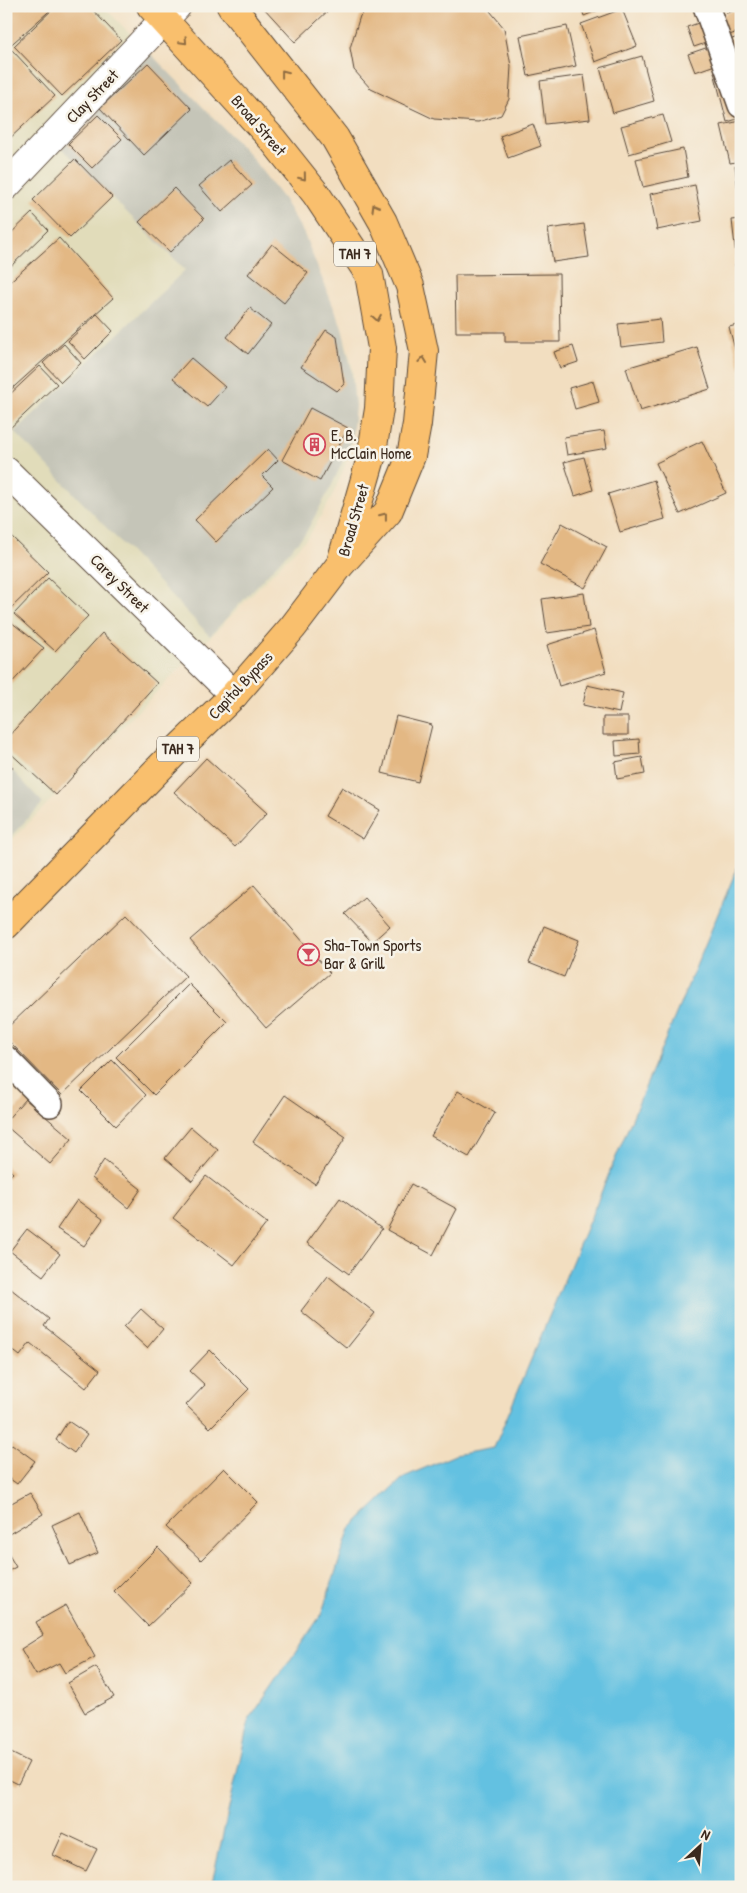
<svg xmlns="http://www.w3.org/2000/svg" width="747" height="1893" viewBox="0 0 747 1893" font-family="'Patrick Hand',sans-serif">
  <style>
    .built { fill: #e1dcba }
    .industrial { fill: #c5c5b8 }
    .water { fill: #63c1e1; stroke: #4f7680 }
    .building { fill: #e3b884 }
    .lines { fill: none; stroke-linecap: round; stroke-linejoin: round }
    .minor-casing { stroke: #564536; stroke-width: 28 }
    .tertiary-casing { stroke: #564536; stroke-width: 30 }
    .trunk-casing { stroke: #564536; stroke-width: 30 }
    .minor { stroke: #fff; stroke-width: 25 }
    .tertiary { stroke: #fff; stroke-width: 28 }
    .trunk { stroke: #f9bf6d; stroke-width: 28 }
    .oneway { stroke: #906d42 }
    .labels { text-anchor: middle; stroke-width: 5; stroke-linejoin: round; paint-order: stroke }
    .shield { fill: #f7f3e8; stroke: #73665b; stroke-width: 1 }
    .shield-label { font-size: 15px; font-weight: bold; fill: #3b2a1e }
    .street-label { font-size: 16px; fill: #3b2a1e; stroke: #f7f3e8 }
    .poi-label { font-size: 16px; fill: #3b2a1e; stroke: #f7f3e8; text-anchor: start }
  </style>
  <rect width="100%" height="100%" fill="#f7f3e8"/>
  <filter id="ink" filterUnits="userSpaceOnUse"><feTurbulence type="fractalNoise" baseFrequency=".02" numOctaves="2"/><feDisplacementMap in="SourceGraphic" scale="10" xChannelSelector="R" yChannelSelector="G"/><feConvolveMatrix kernelMatrix="1 2 1 2 8 2 1 2 1" color-interpolation-filters="sRGB"/></filter>
  <filter id="wash" filterUnits="userSpaceOnUse"><feTurbulence type="fractalNoise" baseFrequency=".0096" numOctaves="4" result="noise"/><feDisplacementMap in="SourceGraphic" scale="20" xChannelSelector="R" yChannelSelector="G"/><feGaussianBlur stdDeviation="1.12" result="paint"/><feColorMatrix in="noise" values="0 0 0 0 0 0 0 0 0 0 0 0 0 0 0 0 0 1.4 0 .05"/><feComposite in="paint" operator="in"/></filter>
  <g filter="url(#wash)">
    <rect width="100%" height="100%" fill="#f2dec0"/>
    <path class="built" d="M6,6H103L248,153L322,281L342,328L352,366L355,406L352,437L345,466L331,499L309,536L6,846Z"/>
    <path class="industrial" d="M146,49L248,153L284,200L304,234L342,328L351,367L355,406L352,437L342,463L331,487L305,534L210,636L15,432L185,270L56,142Z
      M12,770L43,803L6,841V776Z"/>
    <path class="water" d="M741,859V1887H211L249,1720L321,1615L350,1529L404,1477L455,1455L494,1448Z"/>
    <g id="blocks">
      <path class="building" d="M6,6H55L6,49Z
        M56,6H89L121,40L62,96L14,46Z
        M264,6H333L295,42L263,7Z
        M370,6H486L504,28L511,66L509,99L501,115L478,122L434,119L371,89L354,70L350,48L360,16Z
        M581,6H608L584,16Z
        M741,8V31L694,47L687,27Z
        M622,9L637,46L595,62L581,24Z
        M567,26L576,66L528,76L520,36Z
        M741,36V56L695,72L688,54Z
        M12,50L55,96L6,142V55Z
        M642,56L654,101L613,113L600,68Z
        M148,63L192,109L144,155L100,108Z
        M741,65V118L727,122L714,72Z
        M584,75L590,119L545,124L540,81Z
        M98,115L122,139L92,168L68,144Z
        M663,115L671,142L629,154L621,126Z
        M741,121V161L730,163L721,125Z
        M533,124L541,146L508,158L500,136Z
        M683,149L688,177L643,187L636,159Z
        M75,159L112,197L70,238L33,200Z
        M229,160L252,185L222,212L199,186Z
        M735,166H741V201L739,202Z
        M695,185L702,221L657,230L650,194Z
        M174,188L204,219L170,252L139,222Z
        M32,213L48,230L6,271V238Z
        M741,219V256H736L732,220Z
        M584,224L589,257L553,262L548,229Z
        M59,238L113,298L6,394V285Z
        M272,244L308,273L284,303L248,274Z
        M741,263V294H740L735,264Z
        M559,274L560,342H505V332H456L455,275Z
        M250,308L271,325L248,354L227,337Z
        M97,314L113,331L85,359L68,341Z
        M660,319L662,342L621,347L618,324Z
        M741,324V368H740L729,327Z
        M326,330L337,337L344,384L337,391L301,367Z
        M64,344L81,363L61,382L43,363Z
        M573,346L578,362L560,368L554,352Z
        M697,347L710,389L640,411L626,368Z
        M191,358L225,387L207,407L173,378Z
        M40,366L57,384L9,429L6,426V398Z
        M593,381L599,402L575,409L569,388Z
        M310,408L348,428L320,481L282,460Z
        M604,431L607,448L567,455L564,437Z
        M702,441L726,493L680,514L656,463Z
        M268,449L278,460L262,476L273,487L216,542L195,520Z
        M584,457L593,490L575,496L564,462Z
        M654,480L665,519L620,532L608,494Z
        M562,523L607,547L585,588L540,564Z
        M11,536L48,572L6,613V541Z
        M48,578L88,616L55,651L14,614Z
        M584,593L589,627L547,633L542,599Z
        M6,618L44,648L6,689Z
        M594,630L606,672L559,686L547,645Z
        M102,633L157,683L56,795L6,749V739Z
        M587,685L623,693L619,713L583,705Z
        M396,716L432,725L418,782L382,773Z
        M603,717H628V735H603Z
        M639,739L640,754L616,756L615,741Z
        M642,757L645,774L617,779L615,762Z
        M206,758L267,813L235,847L174,792Z
        M6,760L13,767L6,773Z
        M342,787L380,810L363,839L325,816Z
        M254,885L330,973L266,1028L190,940Z
        M364,897L390,926L372,942L345,914Z
        M126,914L186,976L62,1095L6,1038V1029Z
        M544,926L579,940L564,977L529,963Z
        M189,984L227,1022L154,1095L116,1057Z
        M112,1060L146,1095L116,1126L81,1091Z
        M458,1091L495,1113L469,1157L431,1136Z
        M285,1095L346,1137L315,1184L253,1142Z
        M25,1099L72,1139L50,1164L6,1126V1121Z
        M191,1127L218,1150L192,1181L165,1158Z
        M104,1160L141,1189L128,1208L92,1178Z
        M6,1166L13,1173L6,1179Z
        M206,1176L267,1223L234,1265L173,1218Z
        M411,1184L457,1209L433,1255L387,1230Z
        M340,1198L382,1229L349,1274L307,1243Z
        M77,1200L103,1219L84,1246L57,1229Z
        M27,1229L60,1254L43,1276L10,1251Z
        M328,1276L375,1313L347,1348L301,1311Z
        M6,1285L49,1319L44,1326L100,1370L86,1388L30,1343L20,1356L6,1345Z
        M141,1309L163,1329L147,1348L124,1327Z
        M210,1350L249,1389L210,1428L186,1405L205,1385L190,1371Z
        M68,1421L87,1434L74,1453L56,1440Z
        M12,1444L35,1461L17,1484L6,1476V1451Z
        M224,1468L258,1502L201,1560L166,1527Z
        M30,1493L43,1514L9,1534L6,1529V1506Z
        M80,1512L98,1553L70,1565L52,1525Z
        M158,1547L193,1583L148,1626L114,1591Z
        M6,1550L16,1567L6,1572Z
        M66,1605L95,1657L65,1673L59,1663L36,1675L21,1649L43,1635L36,1622Z
        M96,1667L114,1697L85,1713L68,1683Z
        M6,1725L14,1730L6,1743Z
        M9,1752L29,1762L18,1784L6,1778V1758Z
        M63,1833L97,1849L86,1871L53,1855Z"/>
    </g>
  </g>
  <g filter="url(#ink)">
    <use href="#blocks" fill-opacity="0" stroke="#564536" stroke-width="1"/>
    <g class="lines">
      <defs>
        <path id="minor" d="M706,6L741,105
          M6,1059L50,1104"/>
        <path id="tertiary" d="M6,186L177,6
          M6,471L234,695"/>
        <path id="trunk" d="M151,6L273,140L316,194L369,274L382,348L379,409L371,458L342,559
          M6,925L181,746L234,695L293,627L340,565L388,512L411,456L417,424L424,351L410,286L383,222L335,138L231,6"/>
      </defs>
      <use href="#minor" class="minor-casing"/>
      <use href="#tertiary" class="tertiary-casing"/>
      <use href="#trunk" class="trunk-casing"/>
      <use href="#minor" class="minor"/>
      <use href="#tertiary" class="tertiary"/>
      <use href="#trunk" class="trunk"/>
    </g>
    <defs><path id="oneway-chevron" d="M-2-3.5L2.5 0L-2 3.5" fill="none" stroke-width="1.6" stroke-linecap="round" stroke-linejoin="round" transform="scale(1.25)"/></defs>
    <g class="oneway">
      <use href="#oneway-chevron" transform="translate(184 41) rotate(47)"/>
      <use href="#oneway-chevron" transform="translate(284 73) rotate(-128)"/>
      <use href="#oneway-chevron" transform="translate(303 177) rotate(51)"/>
      <use href="#oneway-chevron" transform="translate(375 207) rotate(-120)"/>
      <use href="#oneway-chevron" transform="translate(377 318) rotate(80)"/>
      <use href="#oneway-chevron" transform="translate(423 360) rotate(-84)"/>
      <use href="#oneway-chevron" transform="translate(384 516) rotate(-52)"/>
    </g>
  </g>
  <defs>
    <symbol id="building-ring" viewBox="-11 -11 22 22"><circle r="9.5" fill="#f7f3e8" stroke="#d1495b" stroke-width="1.5"/><path d="M-4-6H4V6H1V3H-1V6H-4ZM-2.5-4.3h1.7v1.8h-1.7ZM.8-4.3h1.7v1.8H.8ZM-2.5-1h1.7V.8h-1.7ZM.8-1h1.7V.8H.8Z" fill="#d1495b"/></symbol>
    <symbol id="bar-ring" viewBox="-11 -11 22 22"><circle r="9.5" fill="#f7f3e8" stroke="#d1495b" stroke-width="1.5"/><path d="M-6-5H6L.8 .8V4.5H3.5V6h-7V4.5H-.8V.8Z" fill="#d1495b"/></symbol>
  </defs>
  <g fill-rule="evenodd">
    <use href="#building-ring" x="302" y="432" width="25" height="25"/>
    <use href="#bar-ring" x="296" y="942" width="25" height="25"/>
  </g>
  <g class="labels">
    <g class="shield">
      <rect x="334" y="241.5" width="42" height="25" rx="4"/>
      <rect x="157" y="736.5" width="42" height="25" rx="4"/>
    </g>
    <g class="shield-label">
      <text x="355" y="259">TAH 7</text>
      <text x="178" y="754">TAH 7</text>
    </g>
    <g class="street-label">
      <text transform="translate(92 96) rotate(-46)" y="6">Clay Street</text>
      <text transform="translate(259 125) rotate(49)" y="6">Broad Street</text>
      <text transform="translate(353 520) rotate(-74)" y="6">Broad Street</text>
      <text transform="translate(120 583) rotate(45)" y="6">Carey Street</text>
      <text transform="translate(240 685) rotate(-47)" y="6">Capitol Bypass</text>
    </g>
    <g class="poi-label">
      <text x="331" y="441">E. B.<tspan x="331" dy="18">McClain Home</tspan></text>
      <text x="324" y="951">Sha-Town Sports<tspan x="324" dy="18">Bar &amp; Grill</tspan></text>
    </g>
  </g>
  <rect width="747" height="1893" fill="none" stroke="#f7f3e8" stroke-width="25"/>
  <g transform="translate(700 1846) rotate(26)" stroke="#f7f3e8" stroke-width="4" paint-order="stroke">
  <path d="M0-4L9 19L0 12L-9 19Z" fill="#3b2a1e"/>
  <text y="-8" font-size="14" font-weight="bold" text-anchor="middle" fill="#3b2a1e">N</text>
  </g>
</svg>
